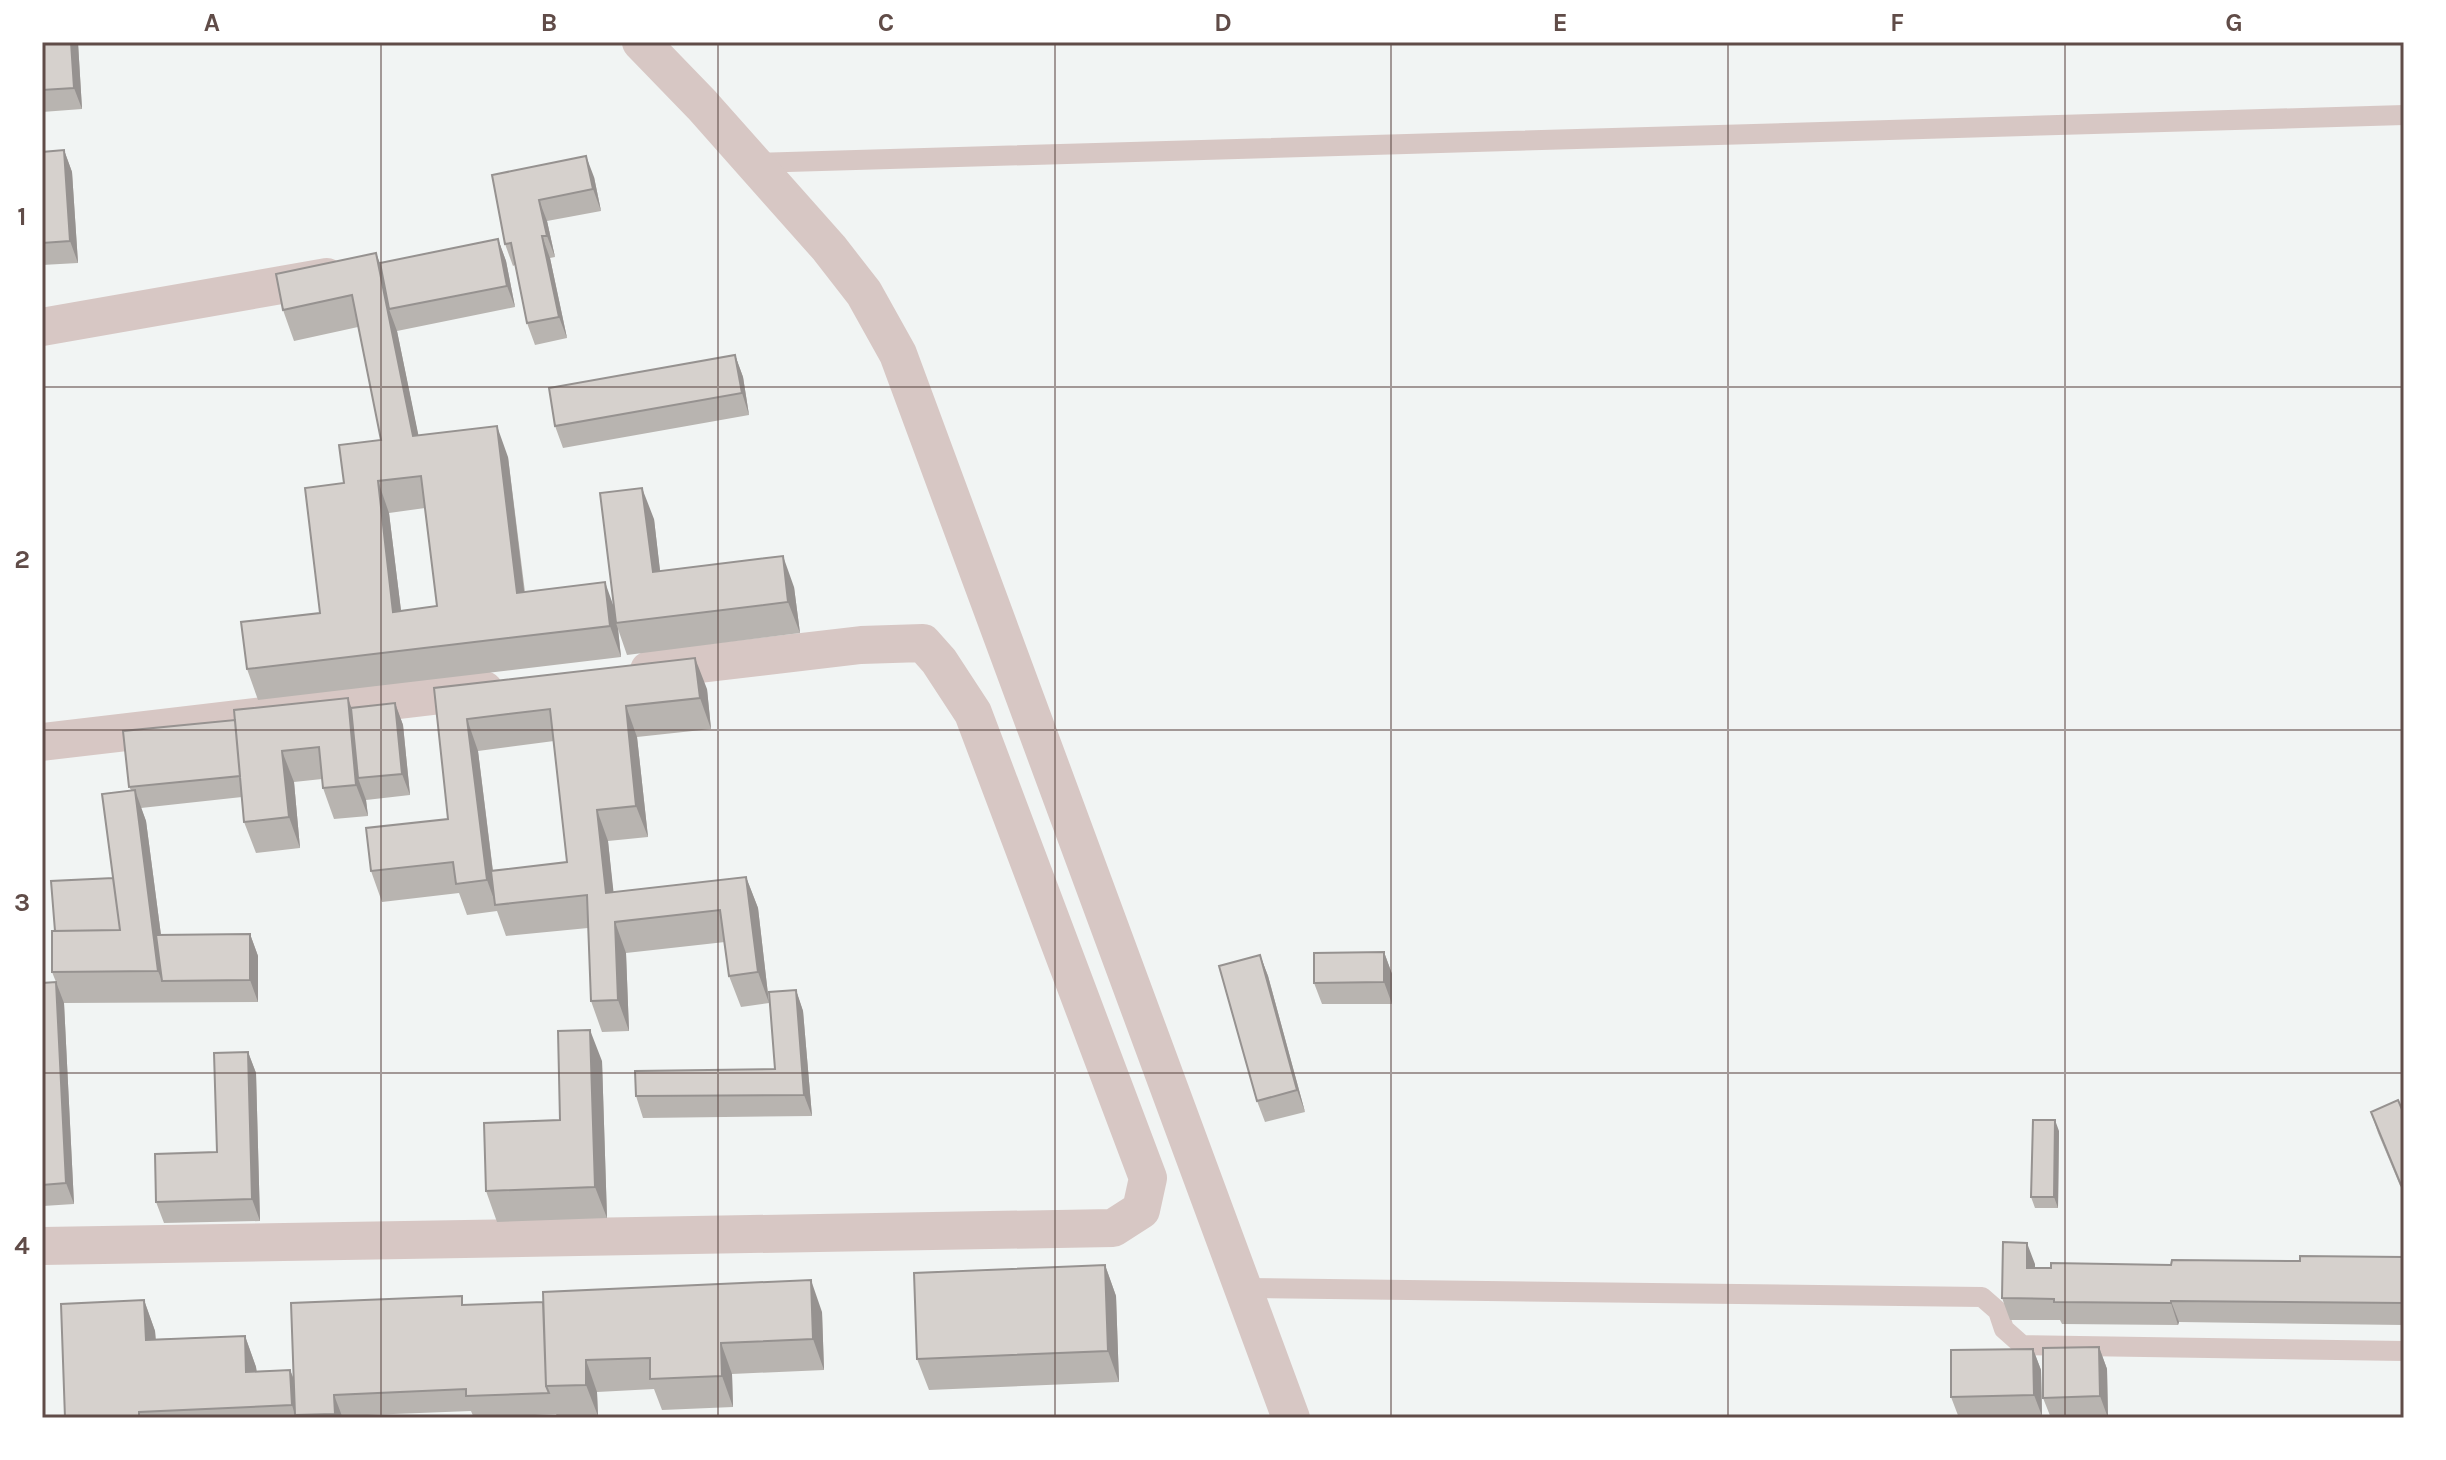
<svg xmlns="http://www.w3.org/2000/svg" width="2446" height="1460" viewBox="0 0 2446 1460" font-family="Karla,sans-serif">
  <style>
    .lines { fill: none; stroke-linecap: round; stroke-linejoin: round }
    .service { stroke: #d7c7c4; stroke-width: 20 }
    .minor { stroke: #d7c7c4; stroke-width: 38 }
    .wall { fill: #b8b4b0; fill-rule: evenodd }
    .shaded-wall { fill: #969290 }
    .building { fill: #d6d1cd; stroke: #969290; stroke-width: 2; fill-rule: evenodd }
    .grid { fill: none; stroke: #604c48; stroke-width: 2; stroke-opacity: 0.55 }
    .neatline { fill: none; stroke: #604c48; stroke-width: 3 }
    .grid-label { font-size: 26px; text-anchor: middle; font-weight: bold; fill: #604c48 }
  </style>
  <rect width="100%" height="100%" fill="#f1f4f3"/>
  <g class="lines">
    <path class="service" d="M754,163L2404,115
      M1243,1288L1982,1297L1998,1311L2004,1329L2022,1345L2404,1351"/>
    <path class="minor" d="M641,42L702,105L829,248L864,293L898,354L1291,1418
      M42,327L327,277
      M42,742L484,690
      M42,1246L1113,1228L1141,1210L1148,1178L973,713L939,661L923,643L861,645L649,670"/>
  </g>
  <path class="wall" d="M42,42H78L82,109L42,112Z
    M64,150L72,172L78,263L42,265V152Z
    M492,175L594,177L601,211L547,221L555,257L550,258L567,338L535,345L527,323L515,265L513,266L505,244Z
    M498,239L506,261L515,307L397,331L418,435L508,457L525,592L614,607L654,519L660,572L794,587L800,633L627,655L618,629L621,657L258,700L247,669L320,613L344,483L381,440L358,327L294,341L283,310L380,263ZM425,508L437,606L401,611L389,513Z
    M735,355L743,377L749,415L563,448L555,426Z
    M434,688L707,689L711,729L637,737L648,837L608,841L613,892L746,877L758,908L769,1003L741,1007L729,976L725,942L626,953L629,1031L602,1032L591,1001L588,928L506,936L497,911L467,915L459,893L382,902L371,871L448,819ZM554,741L567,862L493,871L478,751Z
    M348,698L351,708L395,703L403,725L410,795L366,800L368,816L334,819L323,788L322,779L294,782L300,848L256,853L244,822L242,797L141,808L146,821L161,935L250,934L258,956V1002L64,1003L74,1204L43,1206L42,983L56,982L52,972L55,931L113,878L131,790L129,787L235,719Z
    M1384,952L1392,974V1004H1322L1314,983Z
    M1260,955L1268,976L1305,1112L1265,1122L1257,1101Z
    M796,990L803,1011L812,1116L643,1118L636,1096L775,1069Z
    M248,1052L256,1073L260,1221L164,1223L156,1202L217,1152Z
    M602,1061L607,1218L497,1222L486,1191L560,1120Z
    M2371,1112L2404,1114V1195L2378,1133Z
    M2059,1131L2058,1208H2035L2031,1197Z
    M2404,1257V1325L2179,1322L2178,1325L2062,1324L2060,1320H2010L2002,1298L2035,1264V1268H2051Z
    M1105,1265L1116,1296L1119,1382L929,1390L917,1359Z
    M144,1300L155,1331L156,1339L245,1336L256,1367L257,1371L290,1370L294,1379L466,1305L822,1312L824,1370L732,1374L733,1407L662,1410L654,1389L597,1392L598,1416L558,1418L556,1414L474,1418L471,1411L342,1416V1418H65Z
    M2099,1347L2107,1369L2108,1418H2051L2043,1398Z
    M2033,1349L2041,1370L2042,1416L1959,1418L1951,1397Z"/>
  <path class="shaded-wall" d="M71,42L78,43L82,109L74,88Z
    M64,150L72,172L78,263L70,241Z
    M586,156L594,177L601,211L593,189Z
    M539,200L547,221L555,257L547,236Z
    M542,236L550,258L567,338L559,317Z
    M498,239L506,261L515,307L507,286Z
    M376,253L388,284L389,309L397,331L425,467L413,436Z
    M735,355L743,377L749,415L742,393Z
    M497,426L508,457L528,624L517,593Z
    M378,481L389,513L405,643L393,612Z
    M642,488L654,519L664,604L653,572Z
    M783,556L794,587L800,633L788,602Z
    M605,582L616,613V623L618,629L621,657L610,626Z
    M695,658L707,689L711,729L700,698Z
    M348,698L359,730L358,778L366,800L368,816L356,785Z
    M395,703L403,725L410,795L402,774Z
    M626,706L637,737L648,837L636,806Z
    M467,719L478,751L497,905H496L487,880Z
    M282,751L294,782L300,848L289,817Z
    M135,790L146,821L167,981H162L158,971Z
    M597,810L608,841L617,924L606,893Z
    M746,877L758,908L769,1003L758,972Z
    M615,922L626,953L629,1031L618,1000Z
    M250,934L258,956V1002L250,980Z
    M1384,952L1392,974V1004L1384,982Z
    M1260,955L1268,976L1305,1112L1297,1090Z
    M56,982L64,1003L74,1204L66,1183Z
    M796,990L803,1011L812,1116L804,1095Z
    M590,1030L602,1061L607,1218L595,1187Z
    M248,1052L256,1073L260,1221L252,1199Z
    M2055,1120L2059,1131L2058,1208L2054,1197Z
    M2027,1243L2035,1264V1289L2027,1268Z
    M1105,1265L1116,1296L1119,1382L1108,1351Z
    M811,1280L822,1312L824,1370L813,1339Z
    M144,1300L155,1331L157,1371L146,1340Z
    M2171,1301L2179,1322L2178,1325L2171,1303Z
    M245,1336L256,1367L258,1403L246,1372Z
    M721,1343L732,1374L733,1407L722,1376Z
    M2099,1347L2107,1369L2108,1418L2100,1396Z
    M2033,1349L2041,1370L2042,1416L2034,1395Z
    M586,1360L597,1392L598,1416L586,1385Z
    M290,1370L302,1401L295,1415L296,1418L292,1405Z
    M334,1395L342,1416V1418H337L335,1414Z"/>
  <path class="building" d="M42,42H71L74,88L42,90Z
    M64,150L70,241L42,243V152Z
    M586,156L593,189L539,200L547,236H542L559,317L527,323L511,243L505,244L492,175Z
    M498,239L507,286L389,309L380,263Z
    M376,253L413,436L497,426L517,593L605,582L610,626L247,669L241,622L320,613L305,488L344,483L339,445L381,440L352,295L283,310L276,274ZM421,476L437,606L393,612L378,481Z
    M735,355L742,393L555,426L549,388Z
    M642,488L653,572L783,556L788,602L616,623L600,493Z
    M695,658L700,698L626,706L636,806L597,810L606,893L746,877L758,972L729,976L720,910L615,922L618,1000L591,1001L587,895L495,905L491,871L567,862L550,709L467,719L487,880L456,884L453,862L371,871L366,828L448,819L434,688Z
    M348,698L356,785L323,788L319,747L282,751L289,817L244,822L234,710Z
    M395,703L402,774L358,778L351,708Z
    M235,720L240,776L129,787L123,731Z
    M135,790L158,971L52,972V931L120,930L102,794Z
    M113,878L120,930L55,931L51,881Z
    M250,934V980L162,981L156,935Z
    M1384,952V982L1314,983V953Z
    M1260,955L1297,1090L1257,1101L1219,966Z
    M56,982L66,1183L42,1185V983Z
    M796,990L804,1095L636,1096L635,1071L775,1069L769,992Z
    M590,1030L595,1187L486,1191L484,1123L560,1120L558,1031Z
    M248,1052L252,1199L156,1202L155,1154L217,1152L214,1053Z
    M2398,1100L2404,1114V1184L2401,1185L2371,1112Z
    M2033,1120H2055L2054,1197H2031Z
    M2003,1242L2027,1243V1268H2051V1263L2171,1265L2172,1260L2300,1261V1256L2404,1257V1303L2171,1301V1303L2054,1302V1299L2002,1298Z
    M1105,1265L1108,1351L917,1359L914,1273Z
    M811,1280L813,1339L721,1343L722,1376L650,1379V1358L586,1360V1385L546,1386L543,1292Z
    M462,1296V1305L543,1302L546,1386L549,1393L466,1396V1389L334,1395L335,1414L295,1415L291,1303Z
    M144,1300L146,1340L245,1336L246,1372L290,1370L292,1405L139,1412V1418H65L61,1304Z
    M2099,1347L2100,1396L2043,1398V1348Z
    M2033,1349L2034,1395L1951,1397V1350Z"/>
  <path class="grid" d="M381,42V1418M718,42V1418M1055,42V1418M1391,42V1418M1728,42V1418M2065,42V1418M42,387H2404M42,730H2404M42,1073H2404"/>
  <rect width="2446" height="1460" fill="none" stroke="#ffffff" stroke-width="88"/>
  <rect x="44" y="44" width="2358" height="1372" class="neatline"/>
  <g class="grid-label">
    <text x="212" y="31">A</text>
    <text x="549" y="31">B</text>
    <text x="886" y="31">C</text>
    <text x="1223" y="31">D</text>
    <text x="1560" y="31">E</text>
    <text x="1897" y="31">F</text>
    <text x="2234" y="31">G</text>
    <text x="22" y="225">1</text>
    <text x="22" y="568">2</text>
    <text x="22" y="911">3</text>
    <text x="22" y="1254">4</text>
  </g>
</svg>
